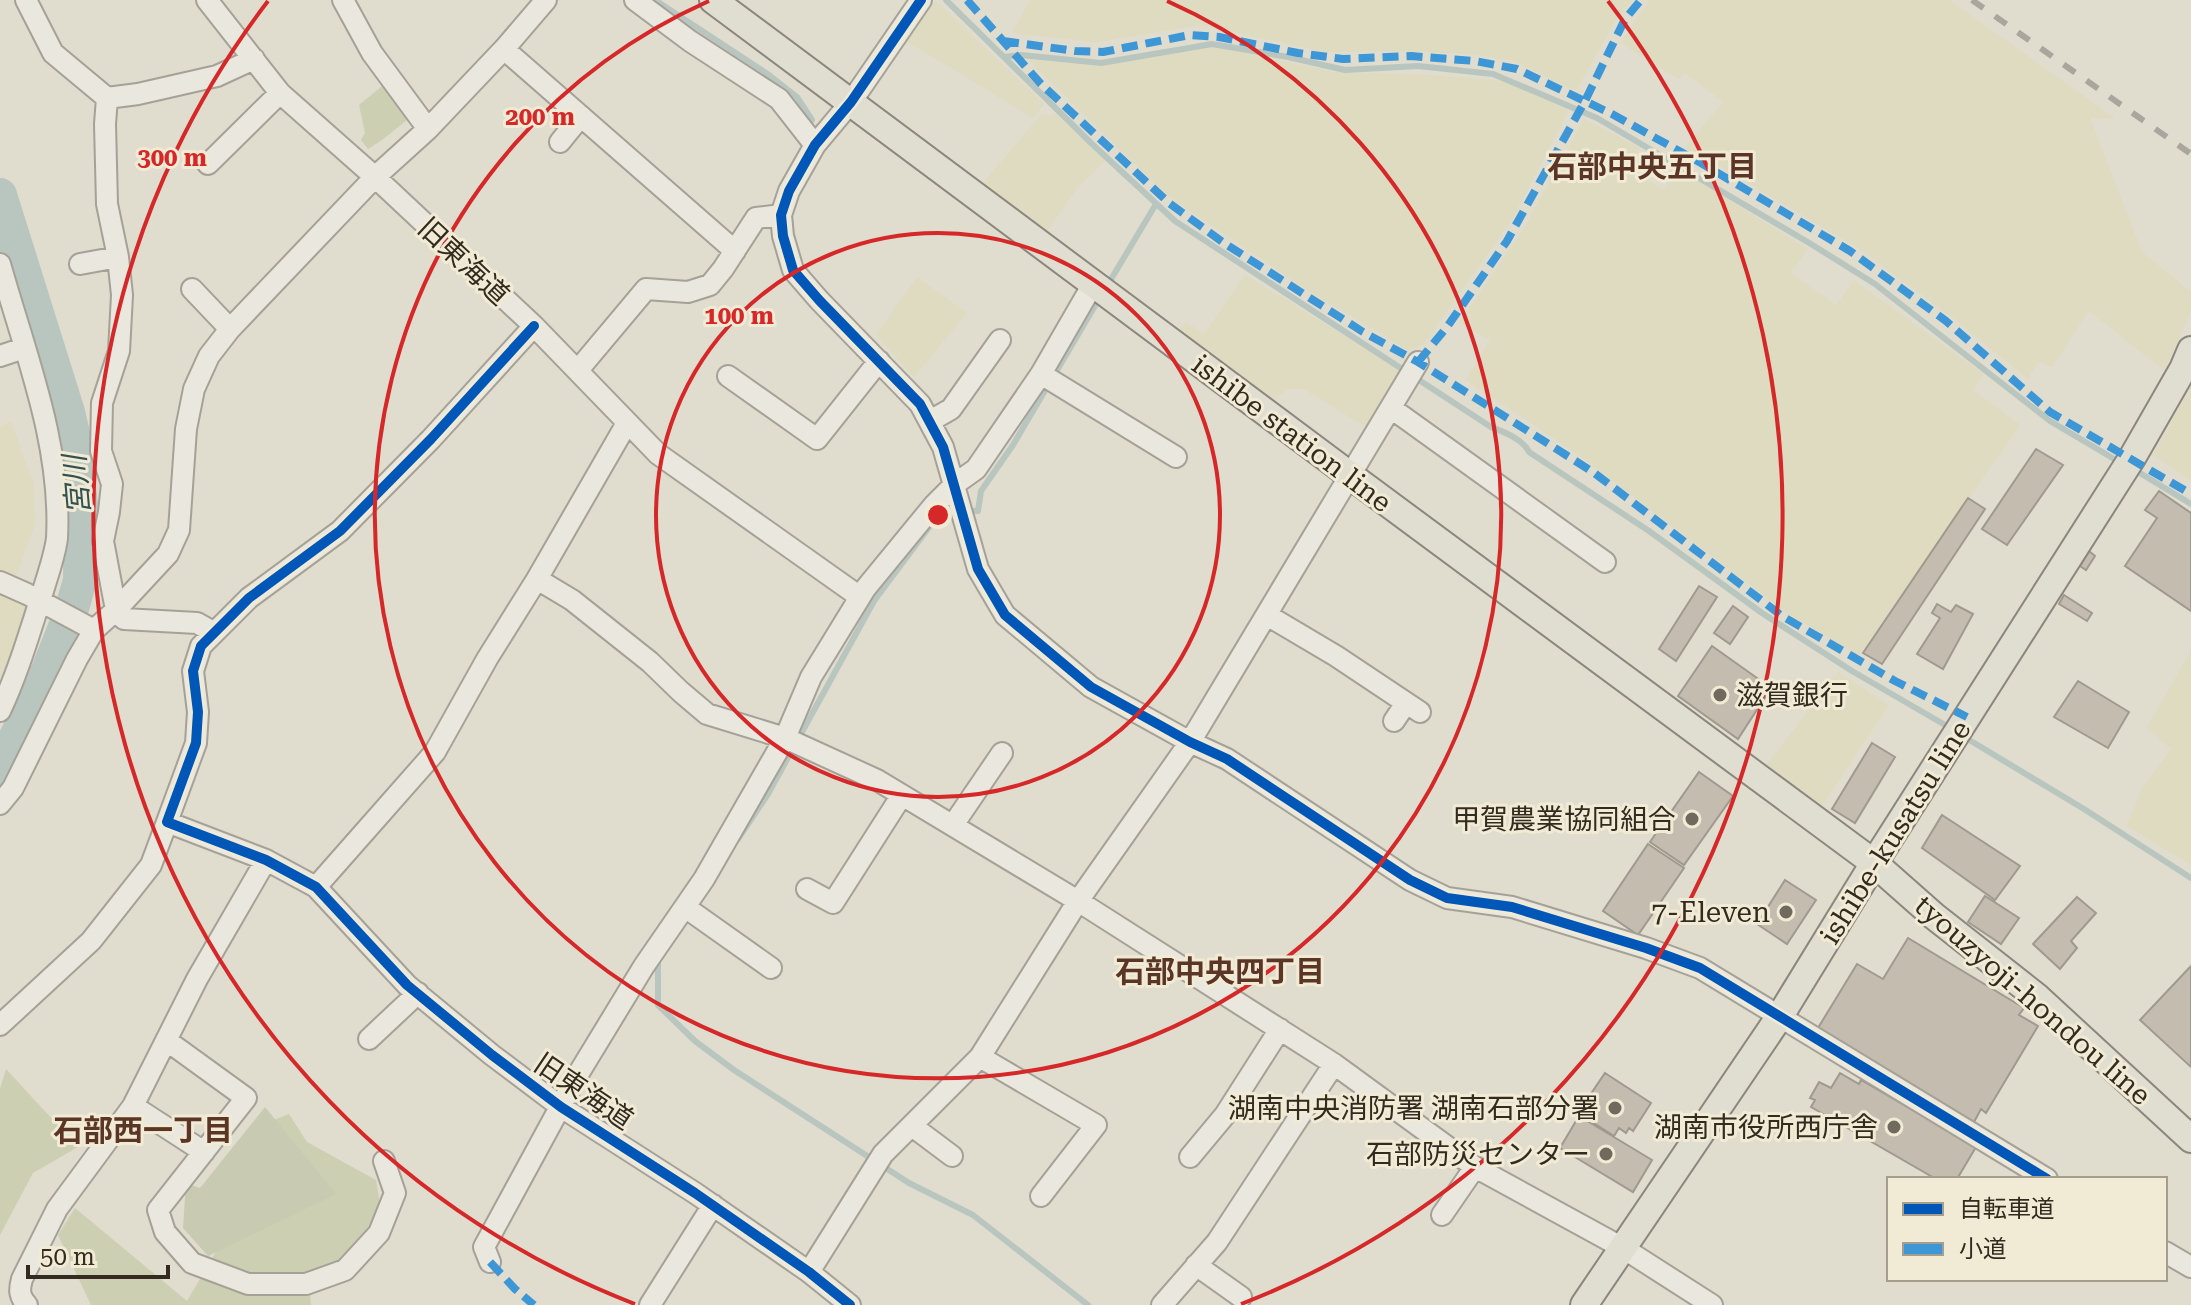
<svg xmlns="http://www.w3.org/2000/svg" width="2191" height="1305" viewBox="0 0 2191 1305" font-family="'Roboto Serif','Noto Sans JP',serif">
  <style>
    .farmland { fill: #dedbc0 }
    .green { fill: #cdcfb2 }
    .cemetery { fill: #c8cab1 }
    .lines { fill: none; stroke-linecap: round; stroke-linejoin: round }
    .stream { stroke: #b8c6bf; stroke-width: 6 }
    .river { stroke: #b8c6bf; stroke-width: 34 }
    .building { fill: #c4bcaf; stroke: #a0998e; stroke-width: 2 }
    .minor-casing { stroke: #a6a197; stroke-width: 24 }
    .major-casing { stroke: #8b877e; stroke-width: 30 }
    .minor { stroke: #e9e7de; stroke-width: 20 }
    .major { stroke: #e0ddd1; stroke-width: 26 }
    .rail { stroke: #a9a69e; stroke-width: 6; stroke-dasharray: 14 14; stroke-linecap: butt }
    .quiet { stroke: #3d96d5; stroke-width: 8; stroke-dasharray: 16 8; stroke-linecap: butt }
    .cycleway-casing { stroke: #f1ebd5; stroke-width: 15 }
    .cycleway { stroke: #0057b8; stroke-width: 10 }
    .ring { fill: none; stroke: #d62828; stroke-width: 4 }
    .poi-dot { fill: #70695d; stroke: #f1ebd5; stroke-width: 3 }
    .labels { text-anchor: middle; stroke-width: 6; stroke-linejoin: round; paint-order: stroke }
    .street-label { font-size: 28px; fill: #342b20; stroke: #f1ebd5 }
    .poi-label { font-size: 28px; fill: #342b20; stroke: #f1ebd5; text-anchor: end }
    .neighbourhood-label { font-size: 30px; font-weight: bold; fill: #5b3525; stroke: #f1ebd5 }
    .water-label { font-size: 30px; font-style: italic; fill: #315152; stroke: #f1ebd5 }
    .centre { fill: #d62828; stroke: #f1ebd5; stroke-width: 4 }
    .ring-label { font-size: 24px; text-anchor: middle; font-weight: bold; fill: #d62828; stroke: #f1ebd5; stroke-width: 6; stroke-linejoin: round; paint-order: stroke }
  </style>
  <rect width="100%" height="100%" fill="#e0dcce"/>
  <path class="farmland" d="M1030,0H1632L1616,20L1577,89L1569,88L1513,61L1469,54L1397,51L1325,52L1201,25L1098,42L1012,33Z
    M1650,0H1949L2116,119L2090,118L2142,252L2191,292V310L2165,371L2089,311L2052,367L2038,362L2028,379L1953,318L1860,249L1686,147L1723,102L1685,73L1678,79L1621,43L1635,20Z
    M936,1L1044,104L1033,118L905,40Z
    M1212,46L1334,72L1430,75L1506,81L1569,110L1513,218L1424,344L1408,350L1304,288L1166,194L1027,59L1094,66Z
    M1056,114L1105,161L1079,186L1047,231L983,183L1041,115Z
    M1584,119L1640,148L1631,171L1664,190L1679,169L1808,249L1791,273L1836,305L1854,280L1983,374L1973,390L2020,425L1859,655L1787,613L1584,459L1466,380L1490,340L1459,323L1524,228Z
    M1245,275L1404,372L1368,428L1304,389H1288L1273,399L1179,331L1186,322L1204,334Z
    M917,277L967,313L914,377L876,335Z
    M2191,386V481L2153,455Z
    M11,422L34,485L35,524L15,579L0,572V427Z
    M0,589L29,601L0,680Z
    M2191,651V865L2127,826L2142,788L2171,749L2147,728Z
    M1838,672L1889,705L1821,807L1765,767Z"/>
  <path class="green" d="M387,82L411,117L382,140L368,149L361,140L365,133L359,105Z
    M6,1069L78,1147L33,1173L0,1235V1089Z
    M289,1114L307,1142L376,1180L385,1235L310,1293L311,1305H91L58,1235L75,1208L187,1301L217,1250L271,1121Z"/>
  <path class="cemetery" d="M265,1107L336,1194L208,1256L183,1228L186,1183L200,1188Z"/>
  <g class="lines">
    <path class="stream" d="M655,0L769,75L797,97L812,120
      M946,0L1091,143L1175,221L1491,427C1504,432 1523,439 1529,452L1649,531L1762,613L1852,671L1952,729
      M1004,57L1021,55L1101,63L1212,44L1288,57L1345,70L1418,66L1493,74L1597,118L1811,244L1875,284L2050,421L2121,463
      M1107,286L1156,204
      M2135,470L2191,504
      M967,511H978L981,491L1013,445L1099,299
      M1961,735L2084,809L2191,878
      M738,839L768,794L874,601L939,514L956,512
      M658,958V1005L695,1041L734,1070L909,1183L973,1215L1088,1305"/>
    <path class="river" d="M0,195L68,412L74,438L81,506L80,580L71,612L44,680L0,769"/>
  </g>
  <path class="building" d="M2036,449L2063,465L2007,545L1982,529Z
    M2159,491L2191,513V611L2125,566L2157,518L2145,510Z
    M1968,498L1985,509L1882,664L1863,653Z
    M2089,551L2095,556L2086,570L2080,566Z
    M1699,586L1717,597L1676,661L1659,649Z
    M2064,595L2092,613L2087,621L2059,604Z
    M1937,604L1951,612L1956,605L1973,614L1943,669L1917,654L1940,618L1932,613Z
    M1733,606L1748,617L1730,644L1714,633Z
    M1712,646L1771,688L1738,739L1678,696Z
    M2078,681L2129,712L2108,748L2054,717Z
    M1872,743L1895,757L1855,823L1832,809Z
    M1699,772L1733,796L1684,865L1650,842Z
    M1942,815L2020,866L1995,900L1922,848Z
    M1648,844L1684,868L1638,935L1603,911Z
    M1785,880L1816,900L1787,944L1757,924Z
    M1985,896L2019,918L2001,944L1968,922Z
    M2077,897L2096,913L2071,941L2077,948L2060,969L2033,944Z
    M1908,938L2024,1008L2019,1015L2038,1026L1986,1113L1981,1109L1974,1122L1818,1028L1857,964L1883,979Z
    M2191,966V1067L2140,1020Z
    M1605,1073L1651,1103L1633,1131L1629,1128L1626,1133L1619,1128L1614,1136L1578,1113Z
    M1840,1073L1859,1084L1861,1080L1976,1147L1957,1179H1936L1811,1107L1815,1100L1810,1098L1819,1082L1831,1088Z
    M1579,1116L1652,1160L1633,1192L1560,1148Z"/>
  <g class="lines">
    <defs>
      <path id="minor" d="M26,0L53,53L107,98L105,124L107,204L118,257L122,295L119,351L102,403L101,451L112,484L109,512L103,541L116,610L124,619L197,623L213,632
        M207,0L280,93L375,177L534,326L658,454L860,597
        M343,0L372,53L428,129
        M635,0L690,41L779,99L815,145
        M921,0L851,102L815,145L789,191L781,215L783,236L793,270L819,300L920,404L943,447L978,569L1005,615L1091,687L1190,742L1227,759L1410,880L1447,898L1512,907L1646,948L1700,968L2047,1179
        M504,49L735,251
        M107,98L138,94L217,76L254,59
        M560,142L581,116
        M208,164L280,93
        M0,264C25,353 62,444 57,538C55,555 48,574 43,591C30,631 18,673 0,711
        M80,264L118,257
        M192,289L230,329
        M534,326L431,439L340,531L249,598L201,646L193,671L198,712L196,743L167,822L266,860L316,887L407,985L492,1055L561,1107L695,1193L809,1272L850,1305
        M0,356L24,348
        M578,370L646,289L688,292L710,285L723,269L756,218L781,215
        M1041,374L1176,457
        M728,376L817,439L879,361
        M1391,408L1605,562
        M930,421L951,409L1000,340
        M537,579L572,600L650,662L681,692L707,714L785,738L877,780L1078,901L1334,1064L1475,1167L1623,1248L1712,1305
        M0,582L27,594L94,630
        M1267,615L1336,656L1420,712
        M1394,721L1406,703
        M0,804L13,788L77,659L94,630L116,610L168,554L179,530L186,429L194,389L209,356L230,329L375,177L428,129L504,49L546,0
        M953,825L1002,753
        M316,887L435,752L487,659L537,579L627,423
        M807,889L833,903L902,795
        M685,907L771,968
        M0,1025L91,941L151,865L167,822
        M369,1039L418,993
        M166,1040L246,1098L158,1210L165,1232L192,1263L248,1284H306L345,1270L379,1233L395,1193L384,1161
        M980,1057L1096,1125L1041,1196
        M133,1106L204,1152
        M912,1126L952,1156
        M1190,1157L1225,1115L1280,1029
        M1442,1215L1475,1167
        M2165,1252L2191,1267
        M490,1262L484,1247L577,1076L644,966L704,879L785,738L811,677L865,589L934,505L955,484L976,469L1041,374L1093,284
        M1196,1265L1241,1297
        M809,1272L883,1154L980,1057L1078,901L1190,742L1418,362
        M27,1305C19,1296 19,1290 22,1279L57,1209L133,1106L197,979L266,860
        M650,1305L713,1205
        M1162,1305L1217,1242L1334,1064"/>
      <path id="major" d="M713,0L1351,476L1874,863L1934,916L2037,997L2191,1139
        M1584,1305L1780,1016L1874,863L2132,458L2183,369L2191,350"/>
    </defs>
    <use href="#minor" class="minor-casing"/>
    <use href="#major" class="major-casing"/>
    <use href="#minor" class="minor"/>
    <use href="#major" class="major"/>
    <path class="rail" d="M1972,0L2191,154"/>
    <path class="quiet" d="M967,0L1041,84L1169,203L1224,243L1363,332L1418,362L1593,472L1782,616L1895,681L1967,717
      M1003,41L1075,51L1103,52L1190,35L1219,37L1298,53L1343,59L1411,56L1475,61L1517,69L1612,114L1701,163L1850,251L1946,321L2050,412L2191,494
      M1418,362L1447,327L1507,241L1585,101L1625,19L1641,0
      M490,1262L515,1289L534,1305"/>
    <defs>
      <path id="cycleway" d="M921,0L851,102L815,145L789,191L781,215L783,236L793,270L819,300L920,404L943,447L978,569L1005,615L1091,687L1190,742L1227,759L1410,880L1447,898L1512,907L1646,948L1700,968L2047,1179
        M534,326L431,439L340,531L249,598L201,646L193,671L198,712L196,743L167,822L266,860L316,887L407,985L492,1055L561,1107L695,1193L809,1272L850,1305"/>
    </defs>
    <use href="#cycleway" class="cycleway-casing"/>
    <use href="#cycleway" class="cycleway"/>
  </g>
  <g class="ring">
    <circle cx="938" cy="515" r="282"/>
    <path d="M1167 1A563 563 0 1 1 709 1"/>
    <path d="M635 1304A845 845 0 0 1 268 1M1608 1A845 845 0 0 1 1241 1304"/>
  </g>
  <g class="poi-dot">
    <circle cx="1720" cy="695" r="8"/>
    <circle cx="1692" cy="819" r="8"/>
    <circle cx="1786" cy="912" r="8"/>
    <circle cx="1615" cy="1108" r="8"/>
    <circle cx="1894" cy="1127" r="8"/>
    <circle cx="1606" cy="1154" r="8"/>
  </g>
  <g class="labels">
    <g class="street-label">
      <text transform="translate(464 261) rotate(43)" y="10">旧東海道</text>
      <text transform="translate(1292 433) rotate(37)" y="10">ishibe station line</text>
      <text transform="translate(1895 832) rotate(-58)" y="10">ishibe-kusatsu line</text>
      <text transform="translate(2033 1000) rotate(41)" y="10">tyouzyoji-hondou line</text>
      <text transform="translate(584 1091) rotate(34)" y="10">旧東海道</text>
    </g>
    <g class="poi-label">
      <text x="1736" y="705" text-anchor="start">滋賀銀行</text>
      <text x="1676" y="829">甲賀農業協同組合</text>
      <text x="1770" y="922">7-Eleven</text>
      <text x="1599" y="1118">湖南中央消防署 湖南石部分署</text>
      <text x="1878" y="1137">湖南市役所西庁舎</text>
      <text x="1590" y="1164">石部防災センター</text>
    </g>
    <g class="neighbourhood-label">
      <text x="1652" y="177">石部中央五丁目</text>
      <text x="1220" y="982">石部中央四丁目</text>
      <text x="143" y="1141">石部西一丁目</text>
    </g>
    <g class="water-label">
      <text transform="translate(77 485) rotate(-95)" y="10">宮川</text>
    </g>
  </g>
  <circle cx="938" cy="515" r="12" class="centre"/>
  <g class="ring-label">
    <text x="540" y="125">200 m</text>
    <text x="172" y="166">300 m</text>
    <text x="739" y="324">100 m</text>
  </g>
  <rect x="1887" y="1177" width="280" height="104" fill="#f1ebd5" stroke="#a59e8d" stroke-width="2"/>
  <rect x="1903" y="1203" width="40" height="12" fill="#0057b8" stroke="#a59e8d" stroke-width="2"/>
  <text x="1959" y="1217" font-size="24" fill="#342b20">自転車道</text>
  <rect x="1903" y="1243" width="40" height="12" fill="#3d96d5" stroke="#a59e8d" stroke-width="2"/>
  <text x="1959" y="1257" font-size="24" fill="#342b20">小道</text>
  <path d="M28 1265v12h140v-12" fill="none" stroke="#342b20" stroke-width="4"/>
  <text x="40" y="1265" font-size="24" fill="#342b20" stroke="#f1ebd5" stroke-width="6" paint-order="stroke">50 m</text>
</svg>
